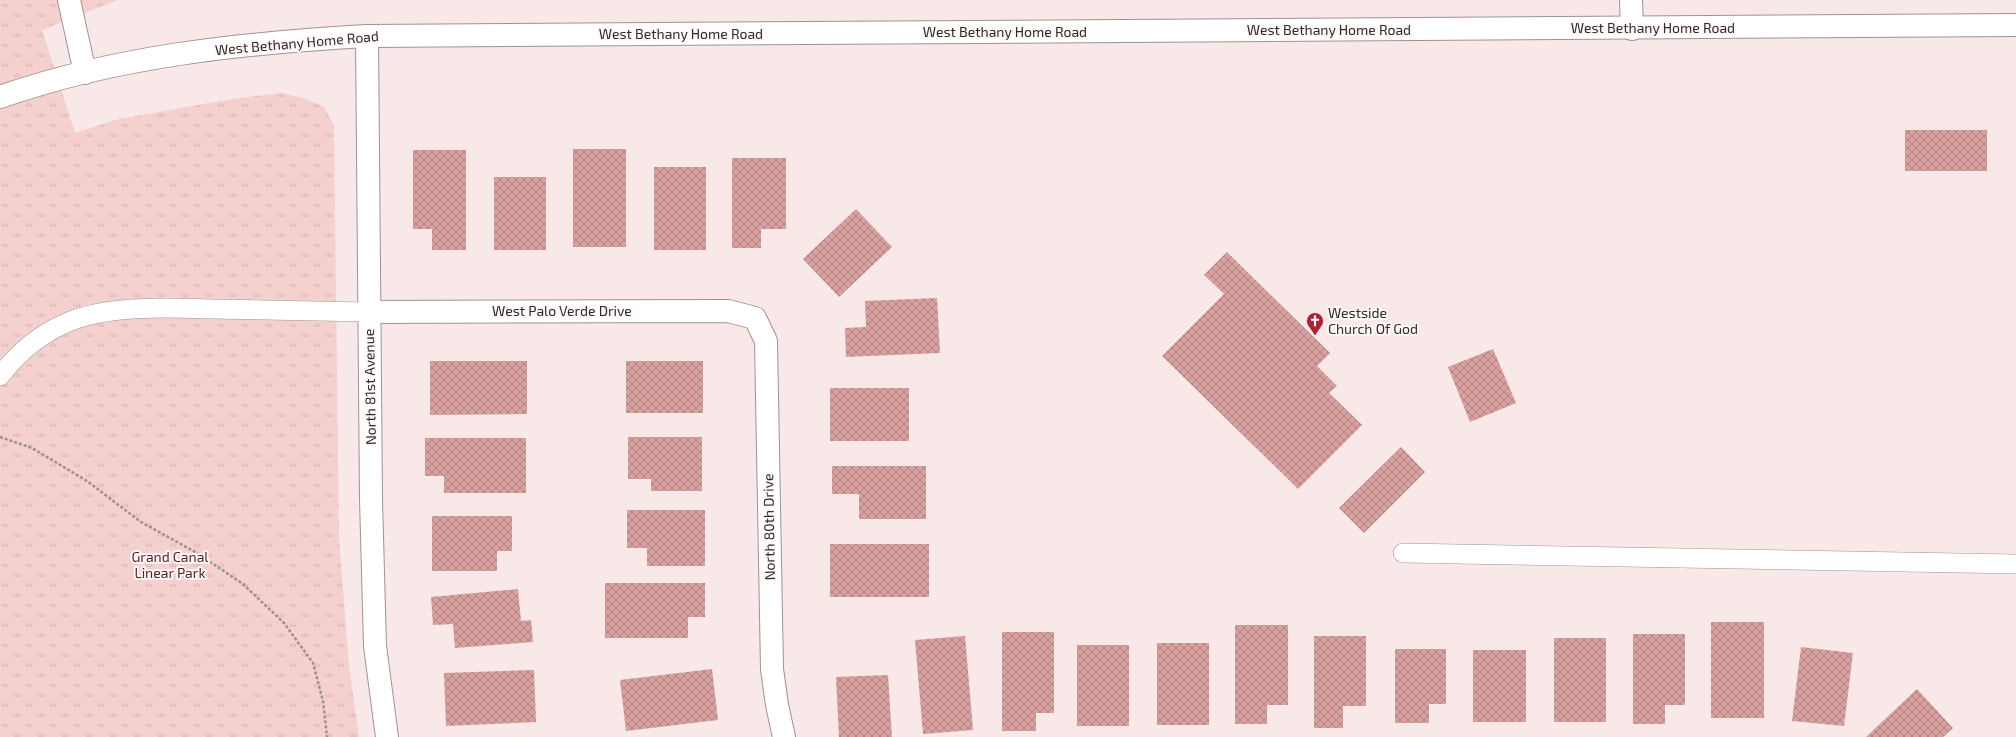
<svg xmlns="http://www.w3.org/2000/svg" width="2016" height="737" viewBox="0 0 2016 737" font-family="'Exo 2',sans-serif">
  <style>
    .park { fill: url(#park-tufts) }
    .building { fill: url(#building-cross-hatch) }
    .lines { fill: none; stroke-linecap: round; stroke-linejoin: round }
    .service-casing { stroke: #a19292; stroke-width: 20 }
    .minor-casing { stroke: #a19292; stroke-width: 24 }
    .secondary-casing { stroke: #a19292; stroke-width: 24 }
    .path { stroke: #9c9090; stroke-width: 2.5; stroke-dasharray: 3 2; stroke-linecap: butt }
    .service { stroke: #fff; stroke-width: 19 }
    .minor { stroke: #fff; stroke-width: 22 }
    .secondary { stroke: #fff; stroke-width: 22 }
    .labels { text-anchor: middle; stroke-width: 4; stroke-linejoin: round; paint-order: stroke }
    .street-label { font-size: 14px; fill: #2f2929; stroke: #fef8f8 }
    .poi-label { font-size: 14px; fill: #2f2929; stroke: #fef8f8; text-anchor: start }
    .park-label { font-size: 14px; fill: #5b1a1f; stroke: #fef8f8 }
  </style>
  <defs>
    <pattern id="park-tufts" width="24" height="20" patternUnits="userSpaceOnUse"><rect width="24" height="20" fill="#f4d0cf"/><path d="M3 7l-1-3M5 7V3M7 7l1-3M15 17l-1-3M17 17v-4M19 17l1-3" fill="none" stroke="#d2b3b2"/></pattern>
    <pattern id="building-cross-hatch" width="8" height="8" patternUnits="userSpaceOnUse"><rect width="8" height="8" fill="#d8a1a0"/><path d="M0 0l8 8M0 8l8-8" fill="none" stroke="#b08382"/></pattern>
  </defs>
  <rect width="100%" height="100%" fill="#f8e8e7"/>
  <path class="park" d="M0,0H117L42,30L75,133L119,119L238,98L281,93L304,98L324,107L334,125L339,539L349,666L359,737H0Z"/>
  <path class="building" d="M1905,130H1987V171H1905Z
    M573,149H626V247H573Z
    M413,150H466V250H432V229H413Z
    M732,158H786V229H761V248H732Z
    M654,167H706V250H654Z
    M494,177H546V250H494Z
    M856,209L892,247L839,297L803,259Z
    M1227,252L1330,353L1317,366L1337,386L1329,393L1362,425L1298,489L1162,356L1224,294L1204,275Z
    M937,298L940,353L846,357L845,328L866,327L865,301Z
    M1493,349L1516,403L1470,422L1448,367Z
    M430,361H527V414L430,415Z
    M626,361H703V413H626Z
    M830,388H909V441H830Z
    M628,437H702V491H651V479H628Z
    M425,438H526V493H444V476H425Z
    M1401,447L1425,472L1364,533L1339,508Z
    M832,466H926V519H859V494H832Z
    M627,510H705V566H647V548H627Z
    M432,516H512V551H497V571H432Z
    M830,544H929V597H830Z
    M605,583H705V617H688V638H605Z
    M518,589L521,621L531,620L533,642L455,648L453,624L433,625L431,597Z
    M1711,622H1764V718H1711Z
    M1235,625H1288V705H1267V724H1235Z
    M1002,632H1054V713H1036V731H1002Z
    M1633,634H1685V705H1665V724H1633Z
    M965,636L973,730L923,734L915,640Z
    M1314,636H1366V706H1343V728H1314Z
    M1554,638H1606V722H1554Z
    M1157,643H1209V725H1157Z
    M1077,645H1129V726H1077Z
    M1801,647L1853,653L1844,726L1792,721Z
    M1395,649H1446V704H1429V723H1395Z
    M1473,650H1526V722H1473Z
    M712,669L718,720L626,731L620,680Z
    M534,670L536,722L446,726L444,673Z
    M888,675L892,737H839L836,677Z
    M1917,689L1953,728L1943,737H1866Z"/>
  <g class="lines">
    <defs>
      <path id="service" d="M0,376C20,350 45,330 76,319C115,305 173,308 214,309C266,310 317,311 369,312
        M1403,553L2016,564"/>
      <path id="minor" d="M69,0L85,73
        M1631,0L1632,29
        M367,36L371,499L375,646L387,737
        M369,312L728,311L755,318L766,341L772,669L777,705L784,737"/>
      <path id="secondary" d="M0,97C117,56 243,43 367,36L2016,25"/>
    </defs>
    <use href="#service" class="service-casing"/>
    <use href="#minor" class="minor-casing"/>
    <use href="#secondary" class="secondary-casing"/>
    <path class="path" d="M0,437L32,448L87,481L141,522L197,553L243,584L284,623L313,663L323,701L327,737"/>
    <use href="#service" class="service"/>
    <use href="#minor" class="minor"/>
    <use href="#secondary" class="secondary"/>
  </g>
  <defs>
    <symbol id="church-pin" viewBox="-11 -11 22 30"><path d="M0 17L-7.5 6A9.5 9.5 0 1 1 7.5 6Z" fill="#b21f33" stroke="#fef8f8"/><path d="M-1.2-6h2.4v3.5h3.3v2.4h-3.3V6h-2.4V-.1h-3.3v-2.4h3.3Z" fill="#fff"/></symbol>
  </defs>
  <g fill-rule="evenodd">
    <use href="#church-pin" x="1305" y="311" width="20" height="27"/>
  </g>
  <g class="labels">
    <g class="street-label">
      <text x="1653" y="33">West Bethany Home Road</text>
      <text x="1329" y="35">West Bethany Home Road</text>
      <text x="1005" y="37">West Bethany Home Road</text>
      <text x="681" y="39">West Bethany Home Road</text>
      <text transform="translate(297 43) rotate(-5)" y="5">West Bethany Home Road</text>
      <text x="562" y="316">West Palo Verde Drive</text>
      <text transform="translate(370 387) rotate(-91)" y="5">North 81st Avenue</text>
      <text transform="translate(769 527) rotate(-91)" y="5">North 80th Drive</text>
    </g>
    <g class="poi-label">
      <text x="1328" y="318">Westside<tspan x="1328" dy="16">Church Of God</tspan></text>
    </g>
    <g class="park-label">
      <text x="170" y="562">Grand Canal<tspan x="170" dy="16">Linear Park</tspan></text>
    </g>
  </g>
</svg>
